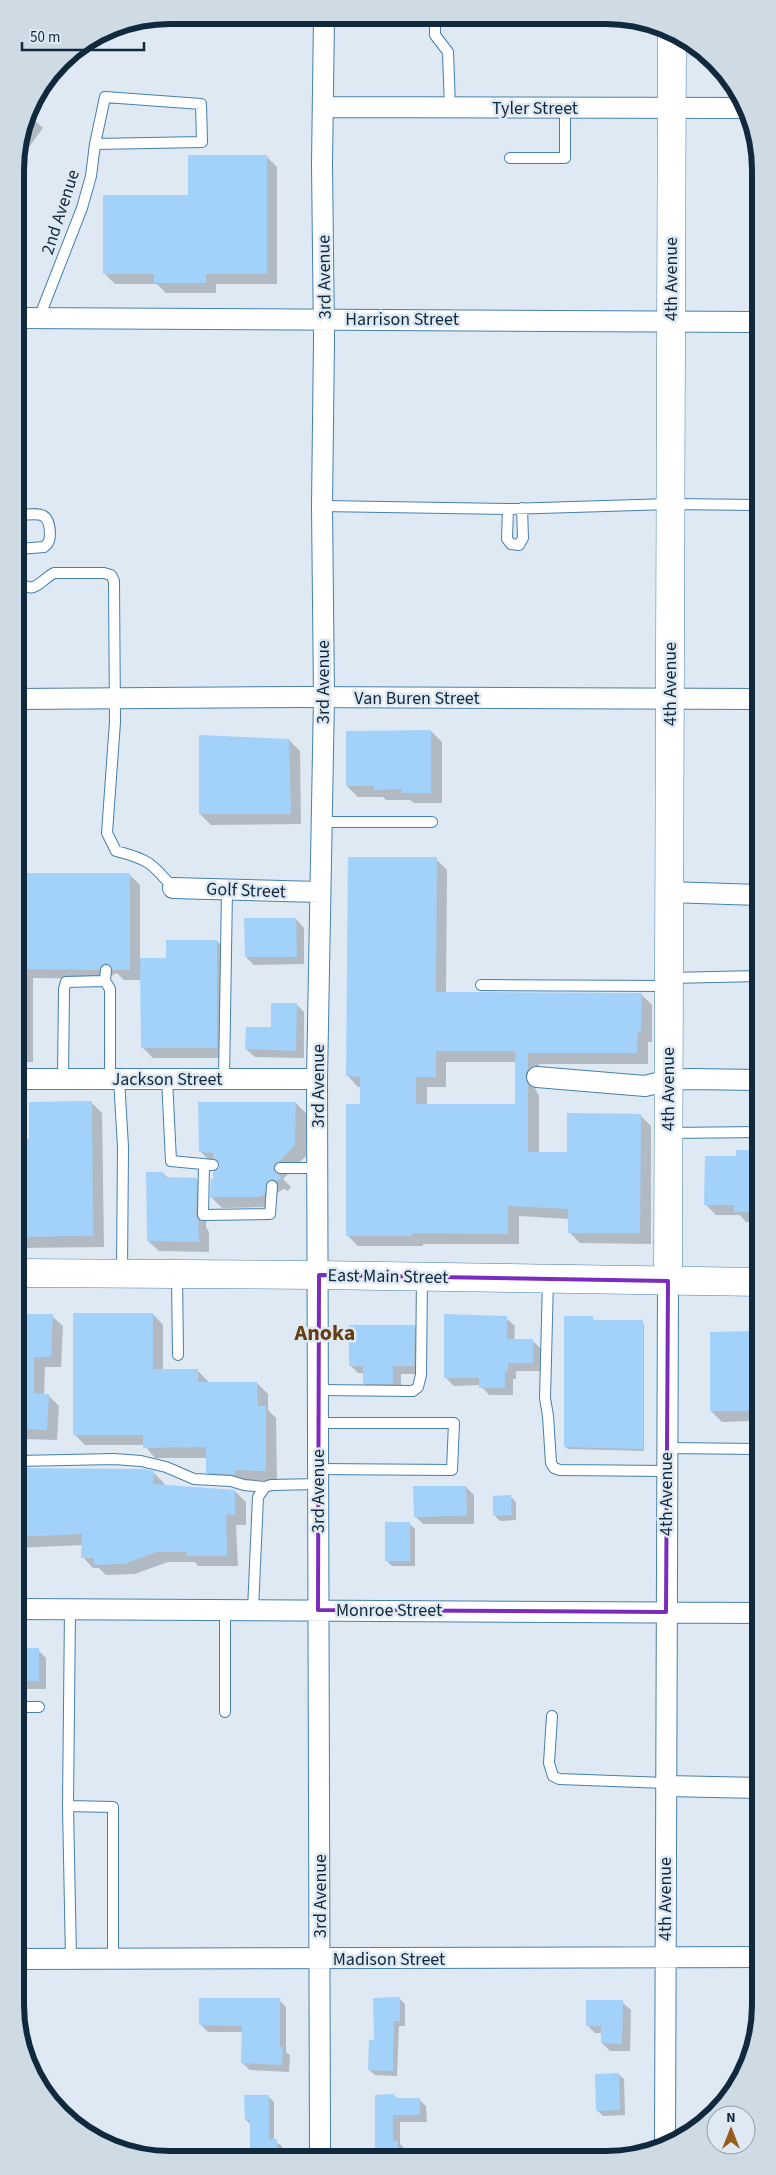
<svg xmlns="http://www.w3.org/2000/svg" width="776" height="2175" viewBox="0 0 776 2175" font-family="'Source Sans 3',sans-serif">
  <style>
    .shadow { fill: #0003; fill-rule: evenodd }
    .building { fill: #a2d1f9; fill-rule: evenodd }
    .lines { fill: none; stroke-linecap: round; stroke-linejoin: round }
    .lane-casing { stroke: #4680ad; stroke-width: 12 }
    .street-casing { stroke: #4680ad; stroke-width: 22 }
    .secondary-casing { stroke: #4680ad; stroke-width: 29 }
    .lane { stroke: #fff; stroke-width: 10 }
    .street { stroke: #fff; stroke-width: 20 }
    .secondary { stroke: #fff; stroke-width: 28 }
    .marked { fill: none; stroke: #7b2cbf; stroke-width: 4; stroke-linejoin: round }
    .labels { text-anchor: middle; stroke-width: 5; stroke-linejoin: round; paint-order: stroke }
    .street-label { font-size: 18px; fill: #11293c; stroke: #dee9f3 }
    .district-label { font-size: 22px; font-weight: bold; fill: #653d10; stroke: #dee9f3 }
    .rim { fill: none; stroke: #11293c; stroke-width: 6 }
  </style>
  <rect width="100%" height="100%" fill="#dee9f3"/>
  <path class="shadow" d="M28,114L43,128L15,166V159Z
    M266,156L277,167V284H216V293H166L157,284H115L105,274L189,196Z
    M431,731L442,742V803H414L410,800H386L383,797H358L347,786Z
    M289,740L300,751L301,824L211,825L200,814Z
    M436,859L447,870L446,993L641,994L652,1005V1042H648V1064H539V1081L535,1088L539,1096V1153L568,1154L640,1115L651,1126V1244L580,1243L569,1232V1219L519,1216V1244H423V1246H358L347,1235L361,1106V1087H358L348,1076ZM446,1062H517V1105H427V1087H446Z
    M16,874H129L140,885V960H168L217,941L228,952V1058H153L142,1047V980H124L117,973L111,976L109,979L33,978V1062H17Z
    M296,919L304,928V964L254,965L246,957Z
    M296,1004L304,1012V1058L255,1057L246,1049L272,1028Z
    M91,1102L102,1113L104,1247L17,1248V1152H20L30,1140Z
    M296,1103L307,1114L306,1156L283,1179L291,1187L288,1191L284,1189L277,1193L275,1205L272,1207L222,1208L211,1197L214,1180L221,1165L211,1162L200,1151Z
    M755,1152L759,1156L760,1222H746L740,1215H716L705,1204L737,1158Z
    M163,1173L169,1179L196,1180L207,1191L206,1227L209,1232V1252L159,1251L148,1241Z
    M153,1314L163,1325V1370H197L208,1381V1383H257L268,1394V1410L276,1418L277,1481L246,1480V1485L218,1483L207,1472V1458H155L144,1445H85L74,1434Z
    M17,1315L52,1316L63,1326L61,1367H45L44,1395H48L59,1406L57,1440L24,1439L17,1432Z
    M592,1317L595,1322H642L644,1324V1451L568,1449L565,1446Z
    M506,1318L515,1326L514,1341H533L541,1349V1371H516V1379H513V1395H489L480,1385L454,1386L445,1377Z
    M414,1326L422,1334V1374H401V1392L372,1391L364,1383V1373H358L350,1365Z
    M760,1333V1433L751,1424V1421L722,1422L711,1411Z
    M17,1470L153,1472L164,1483V1486L235,1491L246,1502V1525H236L238,1566H198L195,1562H168L135,1574L106,1575L99,1568H93L83,1557V1545L17,1548Z
    M466,1487L474,1495V1524H423L415,1516Z
    M511,1497L516,1502V1520L500,1521L494,1515Z
    M410,1524L415,1529V1566H392L386,1560Z
    M17,1650H38L46,1658V1689H18Z
    M399,1998L405,2004V2026H399L397,2076L375,2075L369,2070L376,2041Z
    M279,2000L286,2007V2052L290,2055L289,2072L250,2070L242,2063L243,2032H208L201,2025Z
    M622,2002L631,2010L630,2051H610L602,2043V2033H595L587,2025Z
    M618,2074L624,2079L625,2115L603,2116L597,2110Z
    M268,2096L274,2102V2141L282,2146V2157H251V2125L246,2120Z
    M376,2096H394L398,2099H419L426,2106L427,2122H400V2144L405,2149V2157H376Z
    M564,2155H580L582,2157H564Z"/>
  <path class="building" d="M188,155H267V274H206V283H154V274H103V195H188Z
    M431,730V793H402V789L374,790V786H346V731Z
    M199,735L289,739L291,814H199Z
    M348,857H437L436,992L642,993L641,1032H638L637,1053H528V1069L525,1076L528,1085V1152H567V1113L641,1114L640,1233H568V1209L508,1206V1234L412,1233V1236H346V1104H360V1077L346,1076ZM436,1051H515V1104H416V1077H436Z
    M16,873H130V970H113L110,965L106,963L101,966L99,970L17,969Z
    M244,918H296L297,957H245Z
    M166,940H217V1048H141L140,958H166Z
    M271,1003H297L296,1051L245,1049L246,1027H271Z
    M92,1101L93,1236L17,1237V1151H19V1139H29V1102Z
    M198,1102H296L295,1145L280,1161L274,1164V1171L280,1175L281,1178L277,1181L272,1179L267,1182L265,1194L261,1197H210L211,1179H213V1172L218,1169L220,1165L217,1160L213,1158V1153L199,1152Z
    M736,1150H756V1155H759V1212H734V1205H704L705,1156H736Z
    M146,1172H163L165,1177L197,1178L196,1215L198,1220L199,1242L147,1241Z
    M73,1313H153V1369H198V1382H257L258,1406H266V1471L235,1470V1475L206,1473V1447L143,1448V1435H73Z
    M17,1314H53L51,1357H34V1393L49,1394L47,1430L17,1429Z
    M444,1314L507,1316V1339H533V1363H508V1371H505V1388H479V1378H444Z
    M564,1316H593V1320H643V1449L564,1447Z
    M349,1325H415L414,1366H393V1384H363V1366H349Z
    M760,1331V1411H710V1332Z
    M17,1468L144,1469L154,1471L153,1484L235,1490V1515L226,1514L227,1556H186L187,1552H157L124,1564L94,1565V1558H81L82,1534L17,1537Z
    M413,1486H466L467,1516L414,1517Z
    M511,1495L512,1515L493,1516V1496Z
    M385,1522H410V1561H385Z
    M17,1648H39V1681H18Z
    M400,1997V2021H394L393,2071L368,2070L369,2040H374L373,1998Z
    M199,1998H280V2047H283L282,2065L241,2063L242,2026L199,2025Z
    M586,2000H623L622,2044L601,2043V2026H586Z
    M619,2073L620,2110L596,2111L595,2074Z
    M394,2094L395,2098H420V2115H393V2141H398V2157H375V2095Z
    M244,2095H269V2139H277V2154L266,2155V2157H250V2120H245Z"/>
  <g class="lines">
    <defs>
      <path id="lane" d="M435,17V35L448,52L450,108
        M510,158H565V108
        M39,318L82,208L91,176L95,144L105,97L201,104L202,142L95,144
        M322,506L508,509L670,504L759,505
        M508,509L507,539L511,544L519,545L523,538L522,508
        M16,515C36,515 49,508 50,533C50,540 49,543 44,547L19,549L16,551
        M16,579C34,597 38,582 54,573H104L111,575L114,581L115,722L107,833L116,851C148,859 152,863 173,888
        M321,822H432
        M670,978L759,976
        M105,981L106,970
        M481,985L668,986
        M63,1079L64,989L66,982L105,981L110,989V1079
        M119,1079L123,1147L122,1272
        M167,1079L171,1161L213,1165
        M224,1079L227,889
        M669,1133L759,1132
        M204,1165L203,1215L270,1214L272,1186
        M280,1168H318
        M177,1275L178,1355
        M548,1280L545,1398L548,1416L551,1463L554,1468L560,1470L666,1471
        M319,1390L413,1391L418,1387L421,1375L422,1277
        M666,1448L760,1449
        M17,1461L114,1459L141,1461L166,1467L194,1479L231,1481L244,1485L265,1487
        M318,1469L452,1470L454,1423H319
        M70,1609L68,1806L71,1959
        M225,1609V1712
        M253,1610L258,1497L265,1487L271,1485L318,1484
        M18,1707H39
        M552,1716L549,1763L553,1776L559,1779L666,1783
        M68,1806L113,1807V1959"/>
      <path id="street" d="M324,107L746,108
        M16,318L758,322
        M16,699L301,697L759,699
        M173,888L319,892
        M668,892L759,895
        M537,1077L645,1086L669,1080L690,1079L759,1080
        M17,1079H317
        M17,1609L760,1613
        M666,1786L760,1788
        M18,1959L761,1957
        M665,2146L668,1281
        M320,2157L317,1079L324,697L322,506L324,339L322,164L324,16"/>
      <path id="secondary" d="M17,1273L319,1275L760,1282
        M668,1281L672,31"/>
    </defs>
    <use href="#lane" class="lane-casing"/>
    <use href="#street" class="street-casing"/>
    <use href="#secondary" class="secondary-casing"/>
    <use href="#lane" class="lane"/>
    <use href="#street" class="street"/>
    <use href="#secondary" class="secondary"/>
  </g>
  <path class="marked" d="M319,1275L668,1281L666,1612L318,1610Z"/>
  <g class="labels">
    <g class="street-label">
      <text x="535" y="114">Tyler Street</text>
      <text transform="translate(60 212) rotate(-72)" y="6">2nd Avenue</text>
      <text transform="translate(324 277) rotate(-91)" y="6">3rd Avenue</text>
      <text transform="translate(671 279) rotate(-90)" y="6">4th Avenue</text>
      <text x="402" y="325">Harrison Street</text>
      <text transform="translate(323 682) rotate(-90)" y="6">3rd Avenue</text>
      <text transform="translate(670 684) rotate(-90)" y="6">4th Avenue</text>
      <text x="417" y="704">Van Buren Street</text>
      <text transform="translate(246 890) rotate(2)" y="6">Golf Street</text>
      <text x="167" y="1085">Jackson Street</text>
      <text transform="translate(318 1086) rotate(-90)" y="6">3rd Avenue</text>
      <text transform="translate(668 1089) rotate(-90)" y="6">4th Avenue</text>
      <text transform="translate(388 1276) rotate(1)" y="6">East Main Street</text>
      <text transform="translate(318 1491) rotate(-90)" y="6">3rd Avenue</text>
      <text transform="translate(666 1494) rotate(-90)" y="6">4th Avenue</text>
      <text x="389" y="1616">Monroe Street</text>
      <text transform="translate(320 1896) rotate(-90)" y="6">3rd Avenue</text>
      <text transform="translate(665 1899) rotate(-90)" y="6">4th Avenue</text>
      <text x="389" y="1965">Madison Street</text>
    </g>
    <g class="district-label">
      <text x="325" y="1340">Anoka</text>
    </g>
  </g>
  <path d="M0 0H776V2175H0ZM170 24H606A146 146 0 0 1 752 170V2005A146 146 0 0 1 606 2151H170A146 146 0 0 1 24 2005V170A146 146 0 0 1 170 24Z" fill="#cedae4" fill-rule="evenodd"/>
  <path class="rim" d="M170 24H606A146 146 0 0 1 752 170V2005A146 146 0 0 1 606 2151H170A146 146 0 0 1 24 2005V170A146 146 0 0 1 170 24Z"/>
  <g transform="translate(731 2130)"><circle r="24" fill="#dee9f3" stroke="#8c9caa"/>
  <path d="M0-4L9 19L0 12L-9 19Z" fill="#965c1a"/>
  <text y="-8" font-size="14" font-weight="bold" text-anchor="middle" fill="#11293c">N</text>
  </g>
  <path d="M22 42v8h122v-8" fill="none" stroke="#11293c" stroke-width="2.5"/>
  <text x="30" y="42" font-size="15" fill="#11293c" stroke="#dee9f3" stroke-width="4" paint-order="stroke">50 m</text>
</svg>
